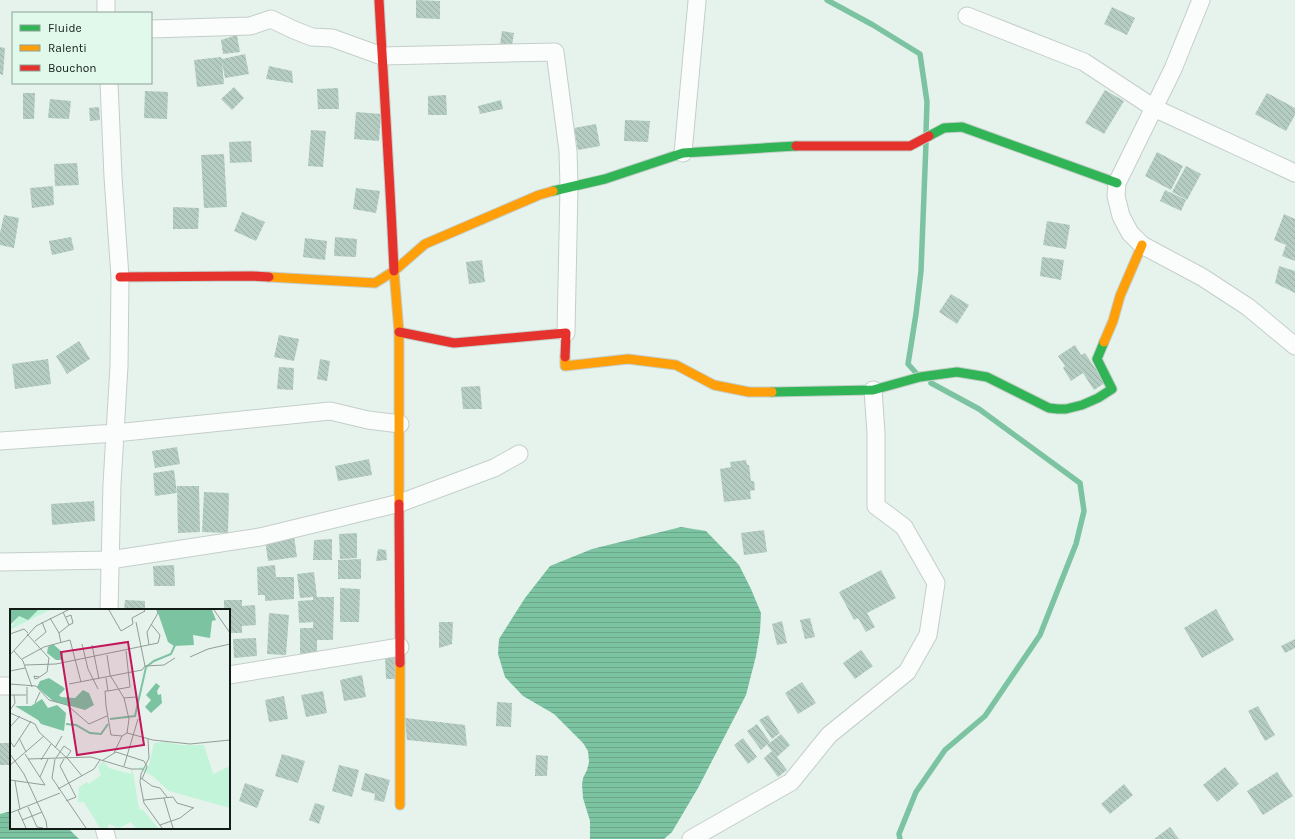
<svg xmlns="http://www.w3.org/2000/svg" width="1295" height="839" viewBox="0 0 1295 839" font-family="Karla,sans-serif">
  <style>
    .water { fill: url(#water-rules) }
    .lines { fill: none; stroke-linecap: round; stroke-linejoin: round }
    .stream { stroke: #7cc3a2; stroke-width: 5.5 }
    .building { fill: url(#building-back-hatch) }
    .street-casing { stroke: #c4cec9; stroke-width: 19 }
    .fast-casing { stroke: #c4cec9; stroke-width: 11 }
    .slow-casing { stroke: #c4cec9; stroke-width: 11 }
    .jam-casing { stroke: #c4cec9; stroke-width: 11 }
    .street { stroke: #fbfdfc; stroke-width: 17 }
    .fast { stroke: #30b455; stroke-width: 9 }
    .slow { stroke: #ff9f0a; stroke-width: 9 }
    .jam { stroke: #e5322d; stroke-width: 9 }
    .inset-river { fill: none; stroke: #7cc3a2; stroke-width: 2 }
    .inset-road { fill: none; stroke: #919d96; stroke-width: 1 }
    .view { fill: #c2185b; fill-opacity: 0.15; stroke: #c2185b; stroke-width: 2 }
    .inset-edge { fill: none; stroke: #121b16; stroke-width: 2 }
  </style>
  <defs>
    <pattern id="water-rules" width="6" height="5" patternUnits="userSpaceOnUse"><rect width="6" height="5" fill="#7cc3a2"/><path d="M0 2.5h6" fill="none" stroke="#6aa78b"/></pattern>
    <pattern id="building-back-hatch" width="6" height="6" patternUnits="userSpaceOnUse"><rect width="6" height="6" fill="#b4ccc1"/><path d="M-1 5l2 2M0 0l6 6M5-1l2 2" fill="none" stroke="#9aafa5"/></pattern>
  </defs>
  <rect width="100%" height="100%" fill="#e6f3ec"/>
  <path class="water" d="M681,527L706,531L739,565L751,589L761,613L760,631L756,656L746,695L698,788L672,832L664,839H590V821L583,798L582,785L583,778L587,770L589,762L588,751L583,743L554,714L523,696L505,677L498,654L499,639L525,598L550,566L592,549Z
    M11,811V828H68L79,839H0V814Z"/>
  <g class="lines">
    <path class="stream" d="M827,0L873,25L920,54L927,102L926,132
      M917,374L908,364L916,314L921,271L926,143
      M900,839L899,834L916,792L945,750L985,716L1040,635L1076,544L1084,511L1080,483L979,409L931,383"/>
  </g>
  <path class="building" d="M416,0L440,1V19L416,18Z
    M1112,7L1135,18L1127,35L1104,24Z
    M502,31L514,33L511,52L499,51Z
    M237,35L240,52L223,54L221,40Z
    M0,47L5,48L3,75L0,74Z
    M245,54L249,74L225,78L222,62L224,84L197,87L194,60L221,57L222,59Z
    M269,66L292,71L293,83L266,79Z
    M234,87L244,98L232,110L221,99Z
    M338,88L339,109H318L317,89Z
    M1105,90L1124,101L1104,134L1085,123Z
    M145,91L168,92L167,119L144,118Z
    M23,93H35L34,119H23Z
    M1267,93L1295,108V115L1286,131L1255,114Z
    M446,95L447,115H428V96Z
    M50,99L71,101L69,119L48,118Z
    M501,100L503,109L480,114L478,106Z
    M99,107L100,120L90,121L89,108Z
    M356,112L381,114L379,141L354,139Z
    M625,120L650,121L648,142L624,141Z
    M596,124L600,146L578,150L574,128Z
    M311,130L326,131L323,167L308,166Z
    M251,141L252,162L230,163L229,142Z
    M1157,152L1183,166L1171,190L1145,176Z
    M224,154L227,207L204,208L201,155Z
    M77,163L79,185L55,186L54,164Z
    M1186,166L1201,174L1187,200L1172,192Z
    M53,186L54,205L32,208L30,188Z
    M356,188L380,191L376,213L353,209Z
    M1165,190L1186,200L1181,211L1160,201Z
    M173,207L199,208L198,229H173Z
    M242,212L265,222L256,241L234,231Z
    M1284,214L1295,219V261L1282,256L1286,245L1274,240Z
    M4,215L19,218L14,248L0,245V233Z
    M1047,221L1070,225L1066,249L1043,245Z
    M71,237L74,250L52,255L49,241Z
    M335,237L357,239L356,257L334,256Z
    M305,238L327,241L325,260L303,257Z
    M1042,257L1064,260L1061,280L1040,276Z
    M482,260L485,282L469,284L466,262Z
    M1279,266L1295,271V293L1275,283Z
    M951,294L969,305L957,324L939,312Z
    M279,335L299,339L294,361L274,357Z
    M79,341L90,359L67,374L56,356Z
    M1075,345L1081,355L1085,353L1105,383L1094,390L1083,373L1071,381L1063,368L1065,366L1058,356Z
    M48,359L51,384L15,389L12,364Z
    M320,359L330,361L327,381L317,379Z
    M279,367L294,368L293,390L277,389Z
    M480,386L482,409H463L461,387Z
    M177,447L180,464L155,468L152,451Z
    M369,459L372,475L338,481L335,466Z
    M746,460L747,465H749L751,481H754L755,490L750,491L751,499L724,502L720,469L731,467L730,462Z
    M174,470L177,493L155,496L153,473Z
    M177,486H199L200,532L178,533Z
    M204,492L229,493L228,533L202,532Z
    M94,501L95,521L52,525L51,504Z
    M764,530L767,552L744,555L741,533Z
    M357,533V558L340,559L339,534Z
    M294,536L297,557L268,561L265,540Z
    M332,539V560H313L314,540Z
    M378,549L386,550L387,560L376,561Z
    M361,559V579H338V560Z
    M174,565L175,586H154L153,566Z
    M275,565L276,577H294V599L265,601V595H258L257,567Z
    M881,570L896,598L867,613L875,627L866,632L858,618L854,620L839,592Z
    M314,572L317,597H334L333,640H317V658H300V628H313V622L299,623L298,601L313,600V597L300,598L297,574Z
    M340,588L360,589L359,622H340Z
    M125,600L145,601V610H124Z
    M224,600H242V606L255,605L256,625L242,626V633H229V610H224Z
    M1216,609L1234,640L1202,658L1184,628Z
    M269,613L289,615L286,655L267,654Z
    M810,618L815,637L805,639L800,620Z
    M782,621L787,643L777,645L772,624Z
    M439,622H453L452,644L439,648Z
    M256,638L257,656L234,658L233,639Z
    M1295,639V648L1285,653L1281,646Z
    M861,650L873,666L855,679L843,663Z
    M385,655H395L396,679H386Z
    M362,675L366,697L344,701L340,680Z
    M802,682L816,703L798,714L785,693Z
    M323,691L327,713L306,717L301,695Z
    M284,696L288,719L269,722L265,700Z
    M497,702L512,703L511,727L496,726Z
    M1258,706L1275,735L1265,741L1248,711Z
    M768,715L780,733L772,739L759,720Z
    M405,718L465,725L467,746L407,740Z
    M757,724L770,742L761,750L747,731Z
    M781,734L790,745L777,757L787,770L778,777L764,758L772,751L767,745Z
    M743,738L757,757L748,764L734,745Z
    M0,743H11V765H0Z
    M282,754L305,761L298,783L275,776Z
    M536,755L548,756L547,776H535Z
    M339,765L359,770L352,797L332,791Z
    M1225,767L1239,784L1217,802L1203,785Z
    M1277,772L1293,796L1263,815L1247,791Z
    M365,773L390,780L384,802L374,800L375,794L361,790Z
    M245,783L264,790L257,808L239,801Z
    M1124,784L1133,795L1110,814L1101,804Z
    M315,803L325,806L319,824L309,820Z
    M1170,827L1179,839H1154Z"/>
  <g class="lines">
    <defs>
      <path id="street" d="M106,0V13
        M1201,0L1173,69L1117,183L1116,196L1121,216L1130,233L1142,245L1202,277L1248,307L1295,346
        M967,16L1084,62L1154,108L1295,173
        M151,29L250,26L271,19L294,30L312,37L332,38L382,56L555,52L568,151L569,187L566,333
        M109,83L113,177L120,277L119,366L112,484L109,610
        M683,153L697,1
        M0,441L115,433L330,411L368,420L400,424
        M0,562L110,560L260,537L400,503L494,468L519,454
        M229,675L400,647
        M0,686H11
        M104,828L107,839
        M691,839L791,782L829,735L907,672L928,635L936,583L904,527L876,506V433L873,390"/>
      <path id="fast" d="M929,136L944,128L962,127L1117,183
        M553,191L605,179L683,153L796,146
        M772,392L873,390L920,377L957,372L987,377L1049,408L1058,409H1066L1082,405L1098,398L1112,389L1097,359L1104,342"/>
      <path id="slow" d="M394,271L399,332V504
        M269,277L375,283L394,271L425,244L539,195L553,191
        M1104,342L1113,321L1120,296L1142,245
        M565,357V366L628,359L676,365L714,385L749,392H772
        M400,663V805"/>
      <path id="jam" d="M379,0C384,90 390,180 394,271
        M796,146H910L929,136
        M120,277L252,276L269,277
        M399,332L454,343L566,333L565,357
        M399,504L400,663"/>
    </defs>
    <use href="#street" class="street-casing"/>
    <use href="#fast" class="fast-casing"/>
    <use href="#slow" class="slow-casing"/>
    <use href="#jam" class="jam-casing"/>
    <use href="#street" class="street"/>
    <use href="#fast" class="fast"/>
    <use href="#slow" class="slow"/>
    <use href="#jam" class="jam"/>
  </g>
  <g transform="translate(10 609)">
    <rect width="220" height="220" fill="#e6f3ec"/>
    <path d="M28,1H40L3,19H0L9,7L14,10L20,8ZM156,133L171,136H194L203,165L220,157V199L159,182L144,168L128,159L139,156L144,134Z" fill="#c1f4d9"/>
    <path d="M93,152L99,159L121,165L122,157L129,200L133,201L148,219H126L121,213L109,219L99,215L97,219H90L74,193H68L69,178L77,173L79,175L91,166L88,158Z" fill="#c1f4d9"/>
    <path d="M0,1H28L18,11L9,7L0,16ZM147,1H202L206,11L202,12L200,29L183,26L184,36L164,37L158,33ZM43,35L53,44L51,51H46L37,44L38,38ZM39,69L53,78L55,80L49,86L51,88L65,89L73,81L79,84L84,96L75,101L43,92L27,78L30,72ZM146,74L150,77L147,82L148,86L151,85L152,94L141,104L135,98L141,91L136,86ZM32,90L38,99L47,96L56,104L54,122L31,115L28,111L5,97H21Z" fill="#7cc3a2"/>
    <path class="inset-river" d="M100,110L125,107L136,58L144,52L161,45L165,36M56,115L66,116L80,124L91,125L98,115"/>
    <path class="inset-road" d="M99,1L111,22L123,15L122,9L135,2L134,1M204,1L220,24M53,3L59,16L63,14L61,6L56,8M40,9L49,24L51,34M126,13L135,57L154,56L165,49M49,24L59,16M0,25L14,20L18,24M17,25L39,49L37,63L28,69L25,70L24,67L29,68M25,32L36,23L32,13M72,35L78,60L88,80M82,36L89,70M139,36L137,23L148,4L147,1M4,42L13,52L22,78M0,46L26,17L58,1M97,46L100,66L114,89L119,110L117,124M180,48L198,40L220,35M12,50L34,38L60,31L71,73M15,56L46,55L148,34L150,26L141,15M0,62L15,59M96,69L98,82H95L96,97L101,126L112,127L117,124L143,131L180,135L220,131M0,75L26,77L39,91L57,96L79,115L97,107M59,75L132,61L135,57M98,82L120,78L116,42M0,86H16M114,89L126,88M25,94L30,83M17,95V78M0,101L5,94L4,86M0,104L25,115L29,123L58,150L72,167M0,118L10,107M9,129L16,143M138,130L139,149L131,165L130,173L134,194L152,219M0,132L4,138L21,112M45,139L52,127M104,144L112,127M0,145L5,152L34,127M46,149L54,137L61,142L56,149M18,150L81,148L121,160H133M45,150L42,169L76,219M54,150L50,157L66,188L56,192M31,151L41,135M93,151L106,143L134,152L137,158L132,170M0,156L5,152L14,165L36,212L37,219M114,157L128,110M30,168L38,150M131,169L142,177L150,179L157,188M0,171L35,176L15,145M5,172L10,201M48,180L84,160L90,151M154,189L163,219M134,191L163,188L167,194L184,199M18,198L27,218L33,219M8,201L16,219M0,204L50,184M12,211L32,203M150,216L170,209L183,199"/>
    <path class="view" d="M118,33L134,136L67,146L51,43Z"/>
    <rect width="220" height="220" class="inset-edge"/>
  </g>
  <rect x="12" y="12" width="140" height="72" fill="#e0f9eb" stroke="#8ea096"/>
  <rect x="20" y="25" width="20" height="6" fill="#30b455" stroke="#8ea096"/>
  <text x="48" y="32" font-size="12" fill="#121b16">Fluide</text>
  <rect x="20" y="45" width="20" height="6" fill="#ff9f0a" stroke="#8ea096"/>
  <text x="48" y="52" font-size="12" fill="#121b16">Ralenti</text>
  <rect x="20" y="65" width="20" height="6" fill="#e5322d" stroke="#8ea096"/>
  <text x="48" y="72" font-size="12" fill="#121b16">Bouchon</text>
</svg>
